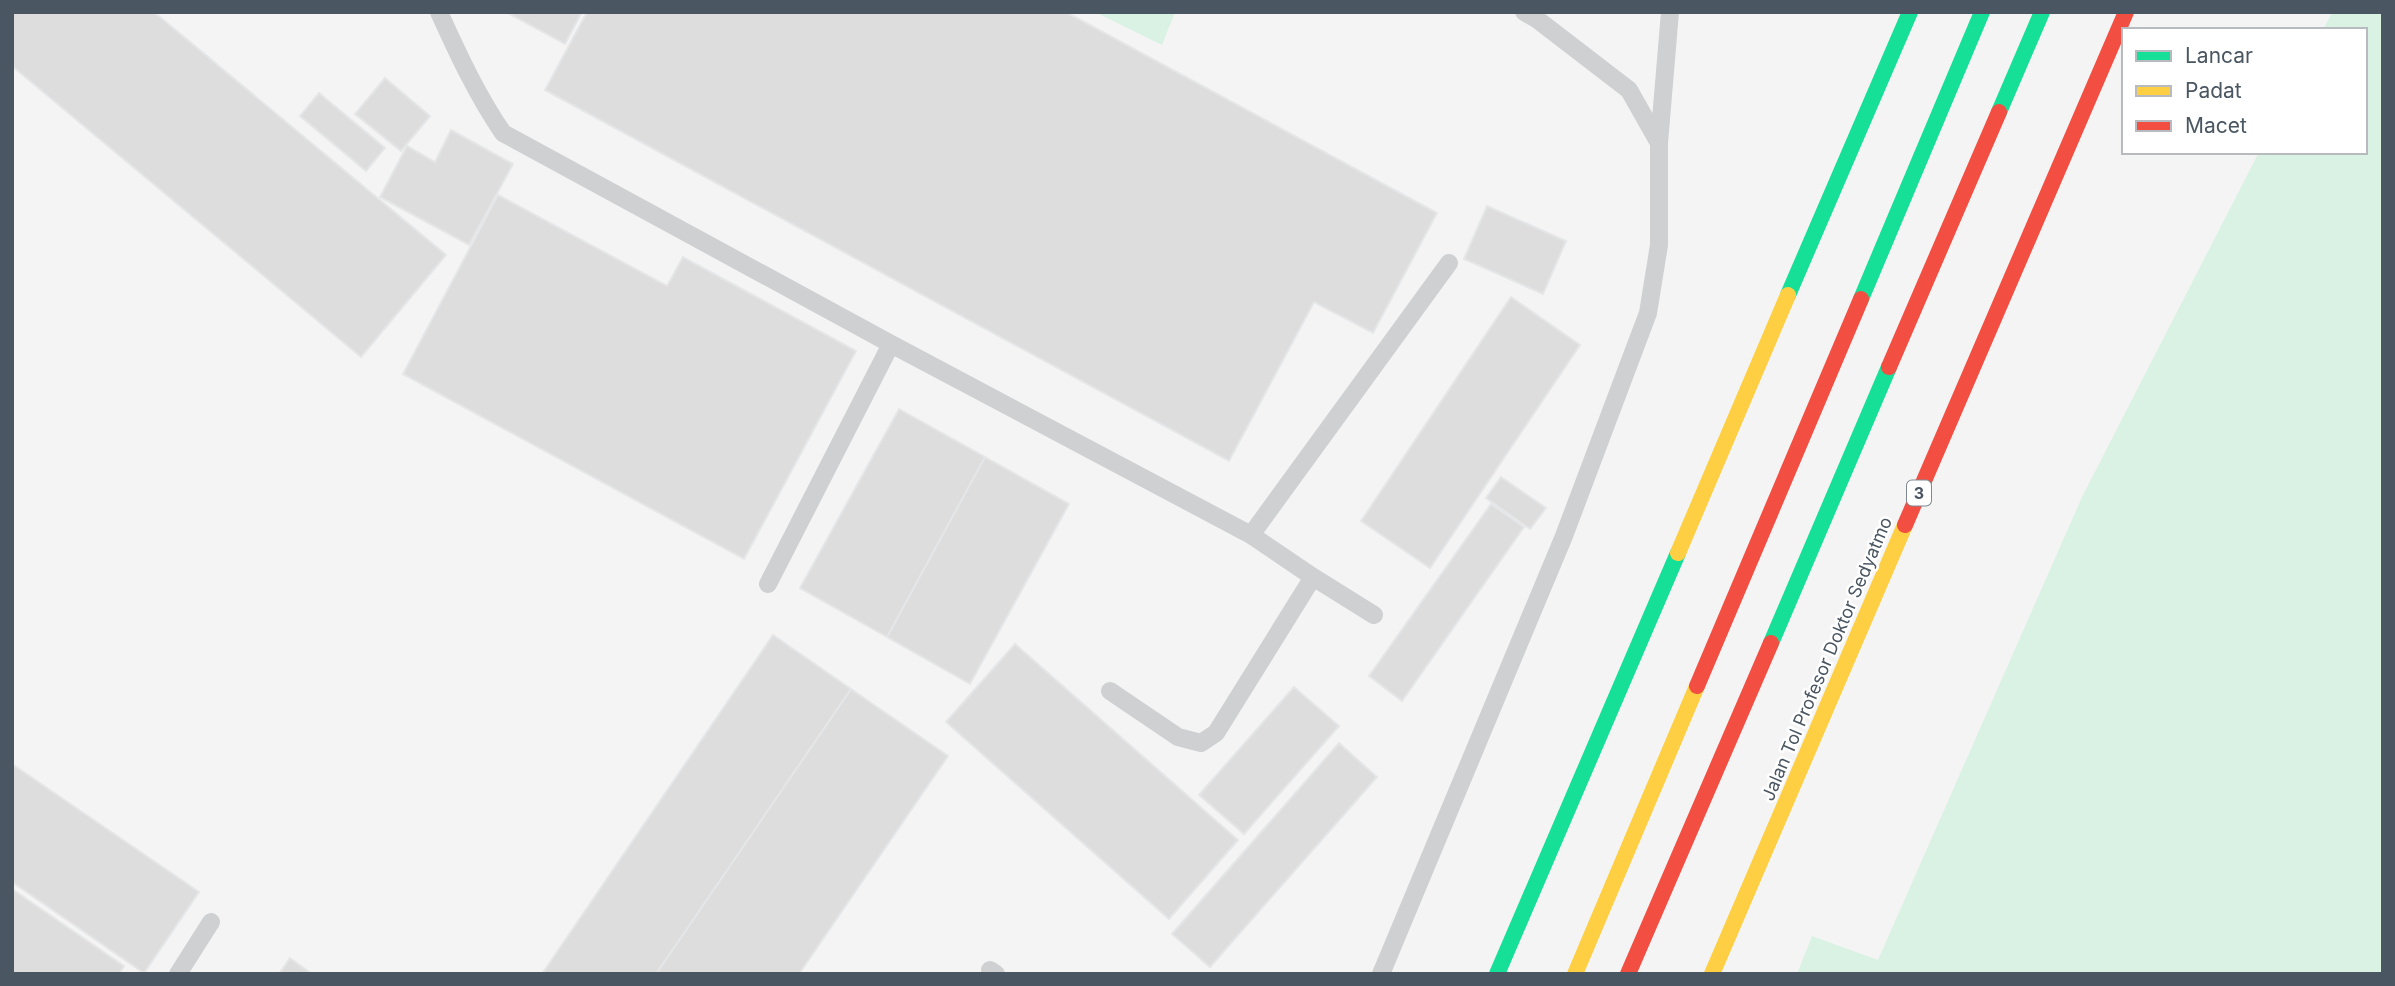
<svg xmlns="http://www.w3.org/2000/svg" width="2395" height="986" viewBox="0 0 2395 986" font-family="Inter,sans-serif">
  <style>
    .green { fill: #d9f2e3 }
    .building { fill: #ddddde; stroke: #e5e6e7; stroke-width: 2 }
    .lines { fill: none; stroke-linecap: round; stroke-linejoin: round }
    .lane { stroke: #ced0d2; stroke-width: 18 }
    .fast { stroke: #16e098; stroke-width: 16 }
    .slow { stroke: #ffcf43; stroke-width: 16 }
    .jam { stroke: #f24e42; stroke-width: 16 }
    .labels { text-anchor: middle; stroke-width: 5; stroke-linejoin: round; paint-order: stroke }
    .shield { fill: #fff; stroke: #808990; stroke-width: 2 }
    .shield-label { font-size: 16px; font-weight: bold; fill: #4a5661 }
    .street-label { font-size: 18px; fill: #4a5661; stroke: #fff }
  </style>
  <rect width="100%" height="100%" fill="#f4f4f4"/>
  <path class="green" d="M1095,12H1175L1162,45Z
    M2332,12H2383V974H1797L1812,936L1878,960L2082,497L2259,152H2365V30H2323Z"/>
  <path class="building" d="M12,12H154L446,255L361,357L12,66Z
    M506,12H582L565,44Z
    M587,12H1066L1437,213L1373,333L1314,302L1229,461L545,90Z
    M385,78L430,116L401,151L355,114Z
    M319,93L385,148L366,171L300,116Z
    M451,130L513,164L469,245L380,197L407,146L435,162Z
    M498,195L667,286L683,257L856,351L744,559L403,374Z
    M1487,206L1566,241L1543,294L1464,259Z
    M1511,297L1580,345L1430,568L1361,521Z
    M899,409L985,457L887,637L800,588Z
    M985,457L1069,504L970,684L887,637Z
    M1501,477L1546,508L1530,529L1486,498Z
    M1491,504L1524,527L1402,701L1369,676Z
    M773,635L851,689L656,974H542Z
    M1015,644L1238,840L1169,919L946,722Z
    M1294,687L1339,726L1244,834L1199,795Z
    M851,689L948,756L799,974H656Z
    M1339,743L1377,777L1210,967L1172,934Z
    M12,764L199,892L144,973L12,882Z
    M12,889L124,966L119,974H12Z
    M290,958L312,974H279Z"/>
  <g class="lines">
    <path class="lane" d="M439,12C458,54 477,95 503,133L891,344L1251,535L1449,263
      M1659,143L1670,12
      M1313,577L1374,615
      M768,584L891,344
      M1110,691L1178,737L1201,743L1216,733L1313,577L1251,535
      M990,970L996,974
      M178,974L211,922
      M1381,974L1564,536L1648,313L1659,245V143L1629,90L1538,20L1524,12"/>
    <path class="fast" d="M1999,112L2042,12
      M1788,295L1910,12
      M1861,299L1982,12
      M1771,643L1889,367
      M1497,974L1678,553"/>
    <path class="slow" d="M1678,553L1788,295
      M1575,974L1697,686
      M1712,974L1905,525"/>
    <path class="jam" d="M1889,367L1999,112
      M1905,525L2126,12
      M1697,686L1861,299
      M1628,974L1771,643"/>
  </g>
  <g class="labels">
    <rect class="shield" x="1907" y="480.5" width="24" height="25" rx="5"/>
    <g class="shield-label">
      <text x="1919" y="499">3</text>
    </g>
    <g class="street-label">
      <text transform="translate(1827 659) rotate(-67)" y="6">Jalan Tol Profesor Doktor Sedyatmo</text>
    </g>
  </g>
  <rect width="2395" height="986" fill="none" stroke="#4a5661" stroke-width="28"/>
  <rect x="2122" y="28" width="245" height="126" fill="#ffffff" stroke="#b7bbc0" stroke-width="2"/>
  <rect x="2136" y="51" width="35" height="10" fill="#16e098" stroke="#b7bbc0" stroke-width="2"/>
  <text x="2185" y="63" font-size="21" fill="#4a5661">Lancar</text>
  <rect x="2136" y="86" width="35" height="10" fill="#ffcf43" stroke="#b7bbc0" stroke-width="2"/>
  <text x="2185" y="98" font-size="21" fill="#4a5661">Padat</text>
  <rect x="2136" y="121" width="35" height="10" fill="#f24e42" stroke="#b7bbc0" stroke-width="2"/>
  <text x="2185" y="133" font-size="21" fill="#4a5661">Macet</text>
</svg>
